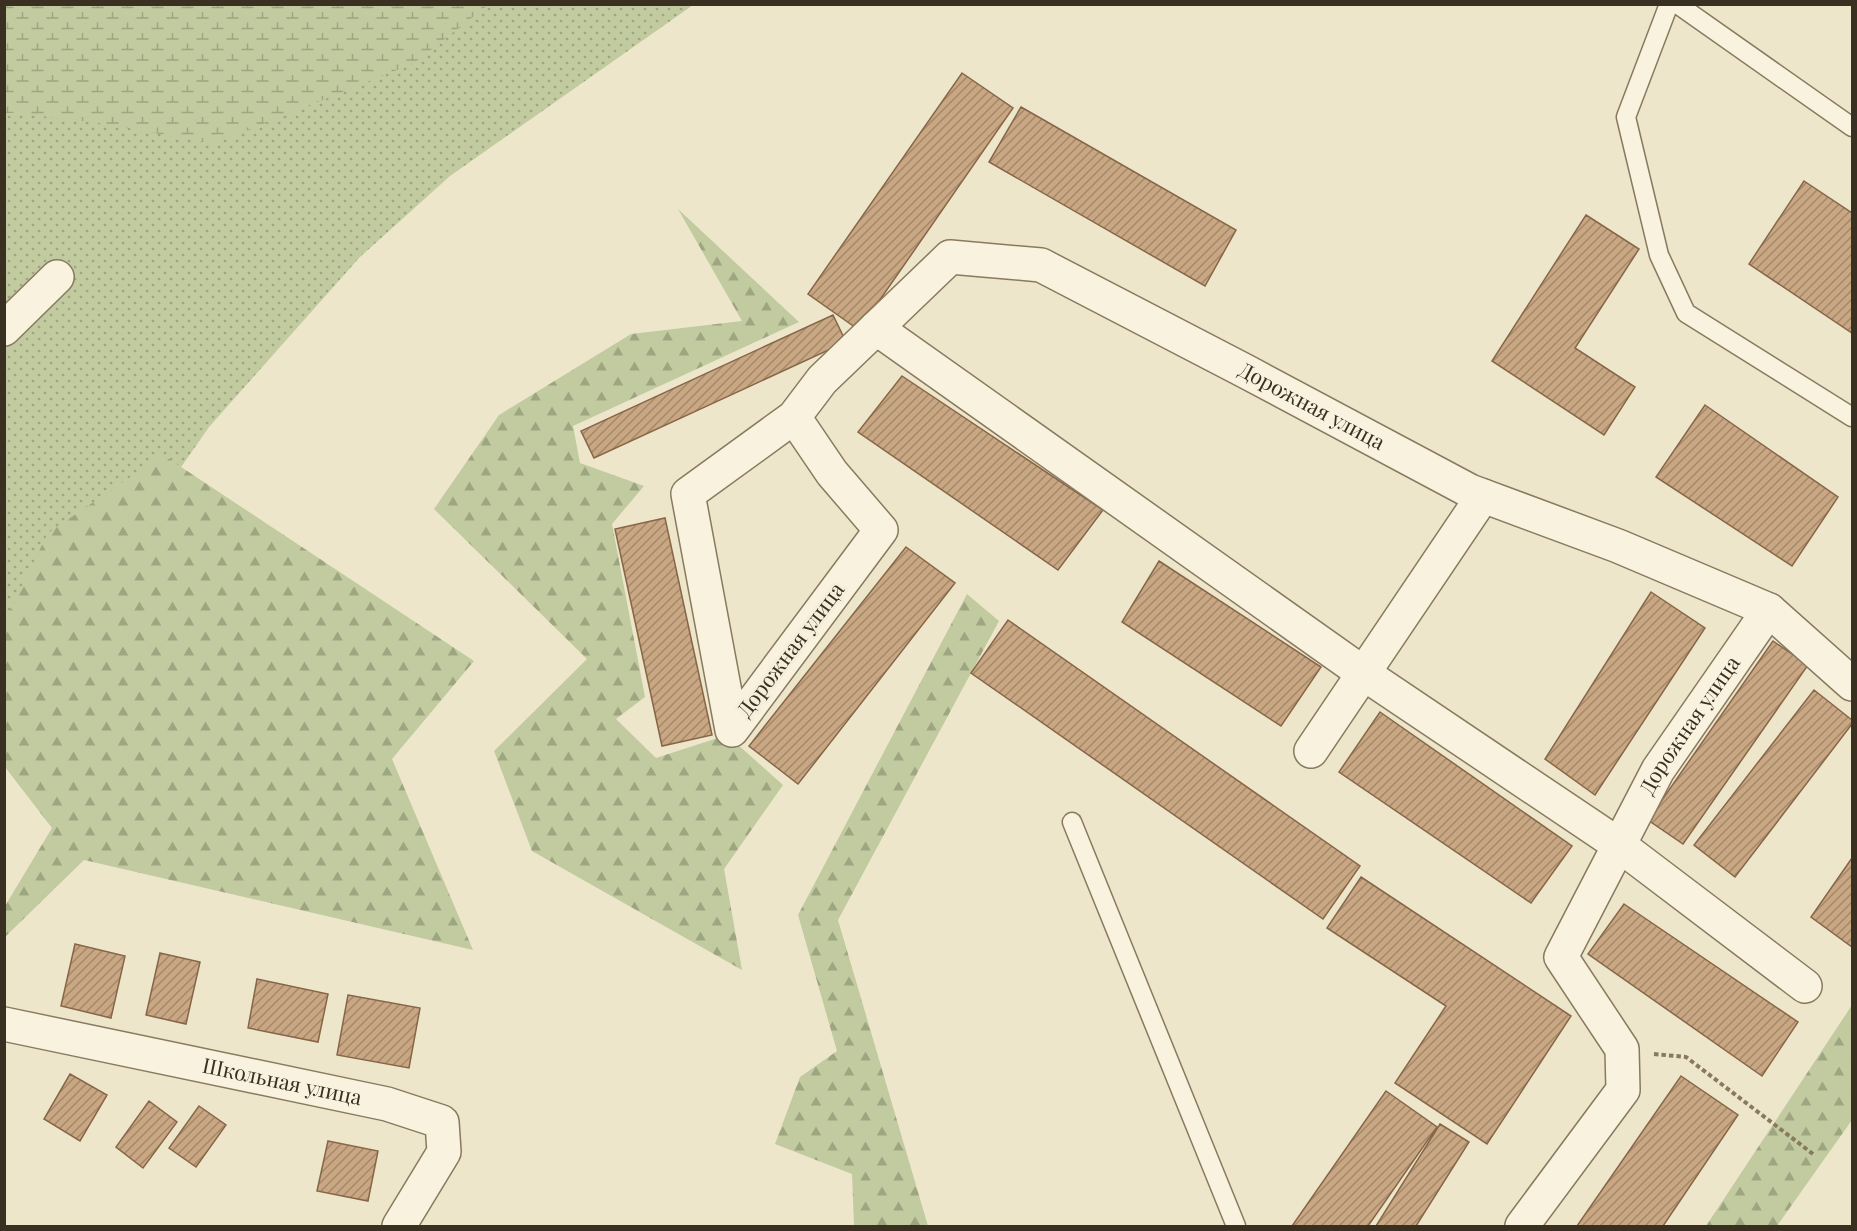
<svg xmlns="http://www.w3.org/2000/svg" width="1857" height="1231" viewBox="0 0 1857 1231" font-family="'Playfair Display',serif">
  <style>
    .grass { fill: url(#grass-dots) }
    .forest { fill: url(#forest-firs) }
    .wetland { fill: url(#wetland-marsh) }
    .building { fill: url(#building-hatch); stroke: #876647; stroke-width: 1.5 }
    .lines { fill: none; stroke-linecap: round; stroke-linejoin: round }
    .lane-casing { stroke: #89795f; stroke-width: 21 }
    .street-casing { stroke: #89795f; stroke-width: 36 }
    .path { stroke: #89795f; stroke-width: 4; stroke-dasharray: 4.5 3; stroke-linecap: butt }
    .lane { stroke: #f8f2de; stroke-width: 18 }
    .street { stroke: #f8f2de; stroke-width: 33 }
    .labels { text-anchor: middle; stroke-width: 6; stroke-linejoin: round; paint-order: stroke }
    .street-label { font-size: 21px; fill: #3a3022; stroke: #f5efda }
  </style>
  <defs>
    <pattern id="grass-dots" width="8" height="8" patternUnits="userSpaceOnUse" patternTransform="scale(1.5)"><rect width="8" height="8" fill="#c1cb9f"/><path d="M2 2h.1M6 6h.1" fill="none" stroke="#9ea581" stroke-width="1.8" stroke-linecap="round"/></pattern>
    <pattern id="forest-firs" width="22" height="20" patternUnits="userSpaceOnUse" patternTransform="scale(1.5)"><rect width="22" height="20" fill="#c1cb9f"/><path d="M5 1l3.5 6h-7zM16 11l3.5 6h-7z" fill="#9ea581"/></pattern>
    <pattern id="wetland-marsh" width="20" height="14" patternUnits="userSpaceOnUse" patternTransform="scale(1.5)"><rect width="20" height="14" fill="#c1cb9f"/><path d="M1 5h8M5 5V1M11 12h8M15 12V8" fill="none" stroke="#9ea581"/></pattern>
    <pattern id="building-hatch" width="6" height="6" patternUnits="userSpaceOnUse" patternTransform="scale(1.5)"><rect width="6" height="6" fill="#c9a783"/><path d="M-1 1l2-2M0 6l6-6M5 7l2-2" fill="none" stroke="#a4886b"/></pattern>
  </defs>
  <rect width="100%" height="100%" fill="#ede6cb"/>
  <path class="grass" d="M5,5H693L450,176L360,257L209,427L40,670L5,726Z"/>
  <path class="forest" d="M678,209L799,322L573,426L580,463L644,486L612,524L645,697L616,719L656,758L727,735L783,785L724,869L742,970L532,851L494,751L587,659L434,509L499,415L631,334L742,321Z
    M163,455L474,661L392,759L473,950L84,860L5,937V906L52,828L5,767V620L48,533Z
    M967,594L999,621L838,920L928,1226H856L854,1225L852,1174L775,1144L800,1077L837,1051L798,915Z
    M1852,1005V1120L1777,1226H1706Z"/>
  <path class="wetland" d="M4,5L5,4L488,5L414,63L213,144L107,124L16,113H5Z"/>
  <path class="building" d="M962,73L1013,108L859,330L808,294Z
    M1021,107L1236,230L1205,286L989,162Z
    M1804,181L1852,213V333L1749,264Z
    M1586,215L1639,249L1575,348L1635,387L1604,435L1492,361Z
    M833,315L846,342L594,458L581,431Z
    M902,376L1103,510L1058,570L858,432Z
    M1705,405L1838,497L1792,566L1656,477Z
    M665,518L712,735L662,746L615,529Z
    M906,547L955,583L798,784L749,746Z
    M1159,561L1321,667L1281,726L1122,622Z
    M1651,592L1705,628L1595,795L1545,759Z
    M1008,620L1360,866L1323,919L971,673Z
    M1773,641L1808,665L1683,844L1648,820Z
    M1814,690L1852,720V724L1735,877L1694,845Z
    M1380,712L1572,846L1531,903L1339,772Z
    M1852,858V947L1811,917Z
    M1361,877L1571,1016L1487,1144L1395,1083L1446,1006L1327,928Z
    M1624,904L1798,1022L1762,1076L1588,954Z
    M75,944L125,956L111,1018L61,1006Z
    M160,953L200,962L186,1024L146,1015Z
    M257,979L328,994L318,1042L248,1028Z
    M348,995L420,1008L409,1068L337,1055Z
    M70,1074L107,1095L80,1141L44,1119Z
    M1681,1076L1738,1115L1663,1226H1577Z
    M1386,1091L1437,1127L1368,1226H1292Z
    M149,1101L177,1122L143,1168L116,1147Z
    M199,1106L226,1125L196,1167L169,1148Z
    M1440,1124L1469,1142L1416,1226H1376Z
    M328,1141L378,1151L368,1201L317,1191Z"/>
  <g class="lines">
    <defs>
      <path id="lane" d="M1669,4L1626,117L1659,255L1686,313L1852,417
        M1677,4L1852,127
        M1072,822L1236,1226"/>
      <g id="street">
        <path d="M876,328L1363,673L1619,845L1805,986"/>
        <path d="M4,329L57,277"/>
        <path id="s1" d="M794,417L832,473L881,530L732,730L688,494L794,417L822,380L950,257L1041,265L1245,371L1470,491L1618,546L1769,610L1852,684"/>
        <path d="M1311,751L1483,496"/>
        <path id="s2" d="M4,1024L387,1104L442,1122L444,1152L399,1226"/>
        <path id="s3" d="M1522,1226L1623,1090L1622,1049L1561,957L1658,770L1769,610"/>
      </g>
    </defs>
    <use href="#lane" class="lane-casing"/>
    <use href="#street" class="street-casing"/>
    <path class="path" d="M1654,1054L1686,1057L1813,1154"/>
    <use href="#lane" class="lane"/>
    <use href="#street" class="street"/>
  </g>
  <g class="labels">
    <g class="street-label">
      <text dy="7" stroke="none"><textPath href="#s1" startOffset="1384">Дорожная улица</textPath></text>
      <text transform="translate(791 650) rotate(-53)" y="7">Дорожная улица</text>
      <text dy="7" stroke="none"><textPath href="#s3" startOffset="586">Дорожная улица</textPath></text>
      <text dy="7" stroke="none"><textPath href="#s2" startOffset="284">Школьная улица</textPath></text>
    </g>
  </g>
  <rect width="1857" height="1231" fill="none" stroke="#3a3022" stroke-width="12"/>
</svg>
